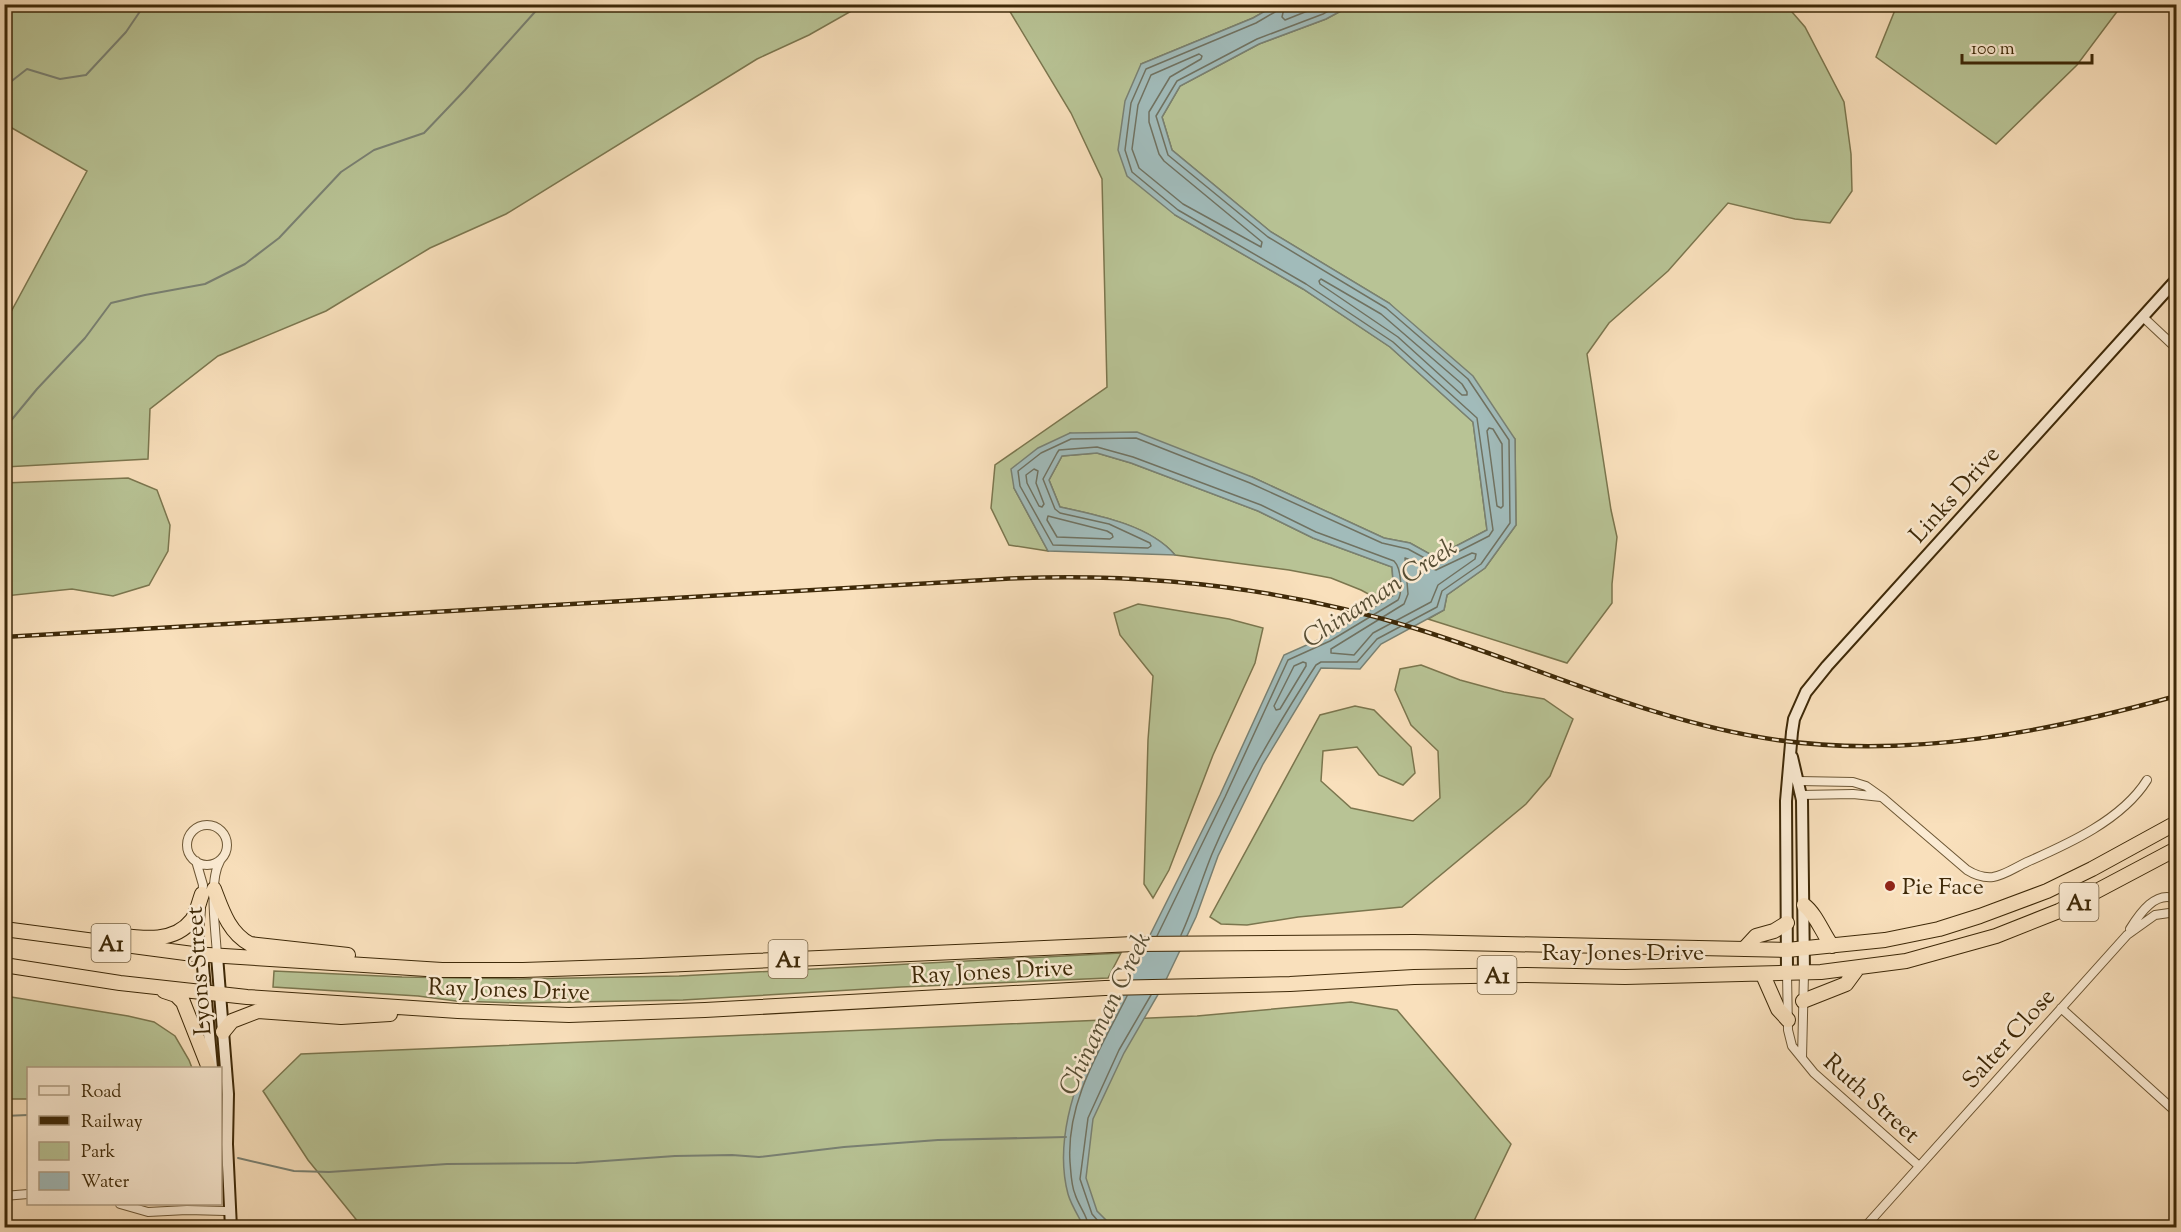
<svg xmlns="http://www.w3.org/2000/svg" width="2181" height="1232" viewBox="0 0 2181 1232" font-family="'Sorts Mill Goudy',serif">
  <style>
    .green { fill: #b8c395; stroke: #7b764e; stroke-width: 1.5 }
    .water { fill: #a1bbba; stroke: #798173; stroke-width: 1.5 }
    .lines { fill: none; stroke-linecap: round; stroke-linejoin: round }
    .shore { stroke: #707261; stroke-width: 1.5 }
    .stream { stroke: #798173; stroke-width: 2 }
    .street-casing { stroke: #6d5735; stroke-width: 10 }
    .secondary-casing { stroke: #3e2908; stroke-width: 14 }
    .highway-casing { stroke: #3e2908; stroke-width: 16 }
    .street { stroke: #fbebd3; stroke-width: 8 }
    .secondary { stroke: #fbebd3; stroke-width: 10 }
    .highway { stroke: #f9e0bc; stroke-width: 14 }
    .rail-casing { stroke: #3e2908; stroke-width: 4.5 }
    .rail { stroke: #fbebd3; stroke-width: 2; stroke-dasharray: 7; stroke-linecap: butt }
    .poi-dot { fill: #8f2418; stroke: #fbebd3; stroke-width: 2 }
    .labels { text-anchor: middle; stroke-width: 5; stroke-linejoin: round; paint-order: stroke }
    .shield { fill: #fbebd3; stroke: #776345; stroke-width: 1.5 }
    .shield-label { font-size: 22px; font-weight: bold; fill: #3e2908 }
    .street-label { font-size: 24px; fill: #3e2908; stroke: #fbebd3 }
    .poi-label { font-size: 24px; fill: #3e2908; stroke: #fbebd3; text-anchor: start }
    .water-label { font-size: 26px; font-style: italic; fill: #574e34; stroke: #fbebd3 }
  </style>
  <rect width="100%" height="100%" fill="#f9e0bc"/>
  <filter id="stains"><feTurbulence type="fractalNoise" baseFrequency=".00333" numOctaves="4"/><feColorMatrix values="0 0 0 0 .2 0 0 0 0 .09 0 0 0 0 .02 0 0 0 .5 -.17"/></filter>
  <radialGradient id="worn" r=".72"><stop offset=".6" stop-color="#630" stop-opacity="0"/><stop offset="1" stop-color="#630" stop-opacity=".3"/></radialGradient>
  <path class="green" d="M4,5L5,4L862,5L809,35L757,59L506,214L430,248L326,311L218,356L150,409L148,459L5,467V323L87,171L5,124Z
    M1006,5H1276L1253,18L1141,64L1175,215L1303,289L1390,347L1473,422L1487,530L1435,557L1410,543L1384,538L1252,477L1070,433L1014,488L1048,551L1009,545L991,508L995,465L1107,387L1102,179L1071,113Z
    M1352,5H1786L1805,27L1844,102L1851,154L1852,191L1830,223L1795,219L1728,203L1668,271L1609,323L1587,354L1611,510L1617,537L1612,584V603L1567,663L1428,619L1444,610L1447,595L1485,568L1516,525L1515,439L1389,303L1271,232L1172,150L1162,117L1180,86L1259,44L1326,19Z
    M1897,5V4L2122,5L2077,65L1996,144L1876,57Z
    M1097,453L1131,463L1258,511L1313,538L1392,567L1394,595L1383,602L1361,590L1331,578L1289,570L1175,555C1150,525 1097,515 1060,507L1049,480L1062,456Z
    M128,478L157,490L170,525L168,551L149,585L113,596L72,589L5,596V483Z
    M1138,604L1229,619L1263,628L1255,663L1213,755L1169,870L1153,898L1144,884L1148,740L1153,676L1120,635L1114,613Z
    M1421,665L1460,680L1504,692L1544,699L1573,719L1550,776L1526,804L1402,907L1298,917L1247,925L1221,924L1210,917L1320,715L1355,706L1374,710L1411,747L1415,773L1403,785L1379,775L1357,747L1323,751L1321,781L1351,808L1413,821L1440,798L1438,751L1411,725L1395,690L1400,669Z
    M1121,953L1108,978L901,987L683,1000L521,1003L456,1001L418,996L273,987L274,971L402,977L518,979L679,976Z
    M5,996L128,1016L154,1022L175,1036L189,1060L192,1068H28V1099H5Z
    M1351,1002L1397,1010L1511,1144L1471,1227L363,1228L308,1160L263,1091L301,1054L1197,1016Z"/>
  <path class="water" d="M1276,5H1352L1326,19L1259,44L1180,86L1162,117L1172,150L1271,232L1389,303L1473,376L1515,439L1516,525L1485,568L1447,595L1444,610L1381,644L1360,669L1321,668L1263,764L1218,856L1196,917L1163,986L1124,1053L1093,1119L1086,1178L1097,1211L1113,1227H1084C1079,1217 1071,1205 1068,1194C1057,1153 1067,1110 1082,1071L1220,795L1284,655L1327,636L1394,595L1392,567L1313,538L1258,511L1131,463L1097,453L1062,456L1049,480L1060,507C1097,515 1150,525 1175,555L1048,551L1014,488L1011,469L1038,448L1070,433L1137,432L1252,477L1384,538L1410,543L1435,557L1487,530L1473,422L1390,347L1303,289L1175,215L1127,176L1118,150L1125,101L1141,64L1253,18Z"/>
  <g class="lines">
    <path class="shore" d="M1285,4L1282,17L1285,20L1325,4
      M1199,54L1202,56L1201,59L1170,77L1149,112V122L1159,154L1164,161L1262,242L1261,247L1183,204L1139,168L1132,149L1138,105L1151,75Z
      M1321,279L1381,314L1462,384L1467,392V395H1462L1398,337L1320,284L1319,281Z
      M1489,428L1493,429L1502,444L1503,506L1501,508L1497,506L1487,431Z
      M1034,469L1038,471L1036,483L1044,504L1042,507L1039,506L1027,483L1026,475Z
      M1048,516L1107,531L1112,534L1113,537L1110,539L1057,537L1047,520Z
      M1472,553L1476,554L1475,559L1438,585L1431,602L1373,633L1354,655L1331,653V649L1404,604L1408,594L1405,558L1436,570Z
      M1303,662L1306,663V666L1280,709L1276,710L1274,706L1294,666Z
      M1181,935C1193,909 1201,881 1212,854C1240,788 1277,725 1316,665L1321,662H1357L1377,639L1437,607L1442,591L1481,564L1510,523L1509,440L1468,379L1386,308L1268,237L1168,155L1156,116L1177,81L1257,39L1323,14L1340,4
      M1157,936L1225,797L1288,660L1330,641L1398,600C1403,591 1401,568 1394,561L1316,532L1261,505L1133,457L1097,447L1059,450L1057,453L1043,479L1055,509L1060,513L1109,524L1150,543L1151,546L1148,548L1053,545L1020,486L1018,471L1041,453L1071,439L1136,438L1250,483L1382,543L1408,549L1432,562H1438L1489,536L1493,530L1477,418L1393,342L1306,284L1178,210L1132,172L1125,150L1131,103L1146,69L1256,23L1275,12L1278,4
      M1089,1228C1088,1216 1078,1205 1075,1194C1071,1185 1071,1172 1070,1162C1066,1101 1101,1048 1127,996
      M1104,1228L1092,1214L1080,1179L1088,1118L1119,1050L1151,995"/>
    <path class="stream" d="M4,87L27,69L60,79L86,75L126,32L145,4
      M4,429L37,389L85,338L111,303L145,295L205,284L245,264L279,238L341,172L374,150L424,133L465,90L542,4
      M4,1116L28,1115
      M238,1158L294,1171L329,1172L447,1164L576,1163L675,1156L732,1155L759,1157L844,1147L938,1140L1066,1137"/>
    <defs>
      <path id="street" d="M2143,317L2176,348
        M1799,781L1853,782L1866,786L1883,798L1967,870C1975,875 1984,878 1993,877C2005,875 2016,867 2027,862C2068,844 2122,820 2147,780
        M1801,795L1853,794L1881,797
        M187 845a20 20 0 1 1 40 0a20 20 0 1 1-40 0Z
        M196,861L203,885L202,898
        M201,910L199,933L202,955
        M2130,929C2140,913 2156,890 2176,899
        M217,956C216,931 208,882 220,861
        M1787,973L1788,1030L1792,1046L1814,1073L1919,1166
        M2061,1008L2176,1112
        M1802,1058L1804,973
        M4,1196L28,1194
        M120,1204L148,1212L187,1210L225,1211
        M1864,1228L2127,935L2155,915L2176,912"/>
      <path id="secondary" d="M1792,757L1802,800L1804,973
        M202,955L212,1068
        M217,956L228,1094L227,1144L231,1228
        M1787,973L1786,801L1792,732L1794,719L1806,692L1827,666L2176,280"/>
      <path id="highway" d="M214,889C222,910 229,933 250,944L348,955
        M1804,905C1816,914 1823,934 1832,946
        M4,929L193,954L442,970H523L640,966L1134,944L1414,942L1787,950L1885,940L1939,929L1980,916L2047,891L2092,869L2176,823
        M108,934C135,937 172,946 192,920C197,913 199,902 202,894
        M1744,949L1756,936L1774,931L1787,923
        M4,965L120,983L247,997L458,1011L569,1015L705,1010L1105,988L1290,984L1414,977L1526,975L1625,977L1821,972L1906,961L1996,936L2059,911L2176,849
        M1763,975L1778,1009L1788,1020
        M164,991L176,995L183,1002L209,1068
        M1803,1001L1846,984L1857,969
        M223,1032L232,1021L258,1011L341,1017L390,1014"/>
    </defs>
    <use href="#street" class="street-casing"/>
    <use href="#secondary" class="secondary-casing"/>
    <use href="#highway" class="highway-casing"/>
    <use href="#street" class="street"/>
    <use href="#secondary" class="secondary"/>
    <use href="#highway" class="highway"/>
    <defs>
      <path id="rail" d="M4,637L1002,579C1141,572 1280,587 1414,628C1535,665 1650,722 1777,740C1910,759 2048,732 2176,696"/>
    </defs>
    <use href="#rail" class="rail-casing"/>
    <use href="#rail" class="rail"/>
  </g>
  <circle class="poi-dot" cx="1890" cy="886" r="6"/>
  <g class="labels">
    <g class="shield">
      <rect x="2059.5" y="883" width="39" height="38" rx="4.5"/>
      <rect x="91.5" y="924" width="39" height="38" rx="4.5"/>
      <rect x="768.5" y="940" width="39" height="38" rx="4.5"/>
      <rect x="1477.5" y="956" width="39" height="38" rx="4.5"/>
    </g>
    <g class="shield-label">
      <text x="2079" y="910">A1</text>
      <text x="111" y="951">A1</text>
      <text x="788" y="967">A1</text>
      <text x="1497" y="983">A1</text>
    </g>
    <g class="street-label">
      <text transform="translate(1954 494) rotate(-48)" y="8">Links Drive</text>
      <text x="1623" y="960">Ray Jones Drive</text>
      <text transform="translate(198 971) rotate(-94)" y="8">Lyons Street</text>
      <text transform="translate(992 971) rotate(-3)" y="8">Ray Jones Drive</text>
      <text transform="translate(509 989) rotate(2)" y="8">Ray Jones Drive</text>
      <text transform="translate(2008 1038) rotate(-48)" y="8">Salter Close</text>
      <text transform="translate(1872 1098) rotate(42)" y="8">Ruth Street</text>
    </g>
    <g class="poi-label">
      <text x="1902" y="894">Pie Face</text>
    </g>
    <g class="water-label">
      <text transform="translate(1379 592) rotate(-33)" y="9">Chinaman Creek</text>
      <text transform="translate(1104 1013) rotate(-64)" y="9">Chinaman Creek</text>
    </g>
  </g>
  <rect width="2181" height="1232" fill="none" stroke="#f9e0bc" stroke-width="24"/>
  <rect x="6" y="6" width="2169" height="1220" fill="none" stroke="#3e2908" stroke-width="3"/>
  <rect x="12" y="12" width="2157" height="1208" fill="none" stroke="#3e2908" stroke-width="1.5"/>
  <rect x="27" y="1067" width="195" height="138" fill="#fbebd3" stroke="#af9d82" stroke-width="1.5"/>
  <rect x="39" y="1086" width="30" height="9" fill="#fbebd3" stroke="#af9d82" stroke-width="1.5"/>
  <text x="81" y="1097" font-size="18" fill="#3e2908">Road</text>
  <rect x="39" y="1116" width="30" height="9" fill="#3e2908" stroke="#af9d82" stroke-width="1.5"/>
  <text x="81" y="1127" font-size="18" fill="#3e2908">Railway</text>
  <rect x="39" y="1142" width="30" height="18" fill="#b8c395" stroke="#af9d82" stroke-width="1.5"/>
  <text x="81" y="1157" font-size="18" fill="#3e2908">Park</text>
  <rect x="39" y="1172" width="30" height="18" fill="#a1bbba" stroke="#af9d82" stroke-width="1.5"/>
  <text x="81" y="1187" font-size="18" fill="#3e2908">Water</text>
  <path d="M1962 54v9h130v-9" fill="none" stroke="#3e2908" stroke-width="3"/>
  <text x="1971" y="54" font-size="18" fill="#3e2908" stroke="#fbebd3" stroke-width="4.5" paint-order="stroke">100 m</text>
  <rect width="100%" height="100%" filter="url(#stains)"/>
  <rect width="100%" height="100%" fill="url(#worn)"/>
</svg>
